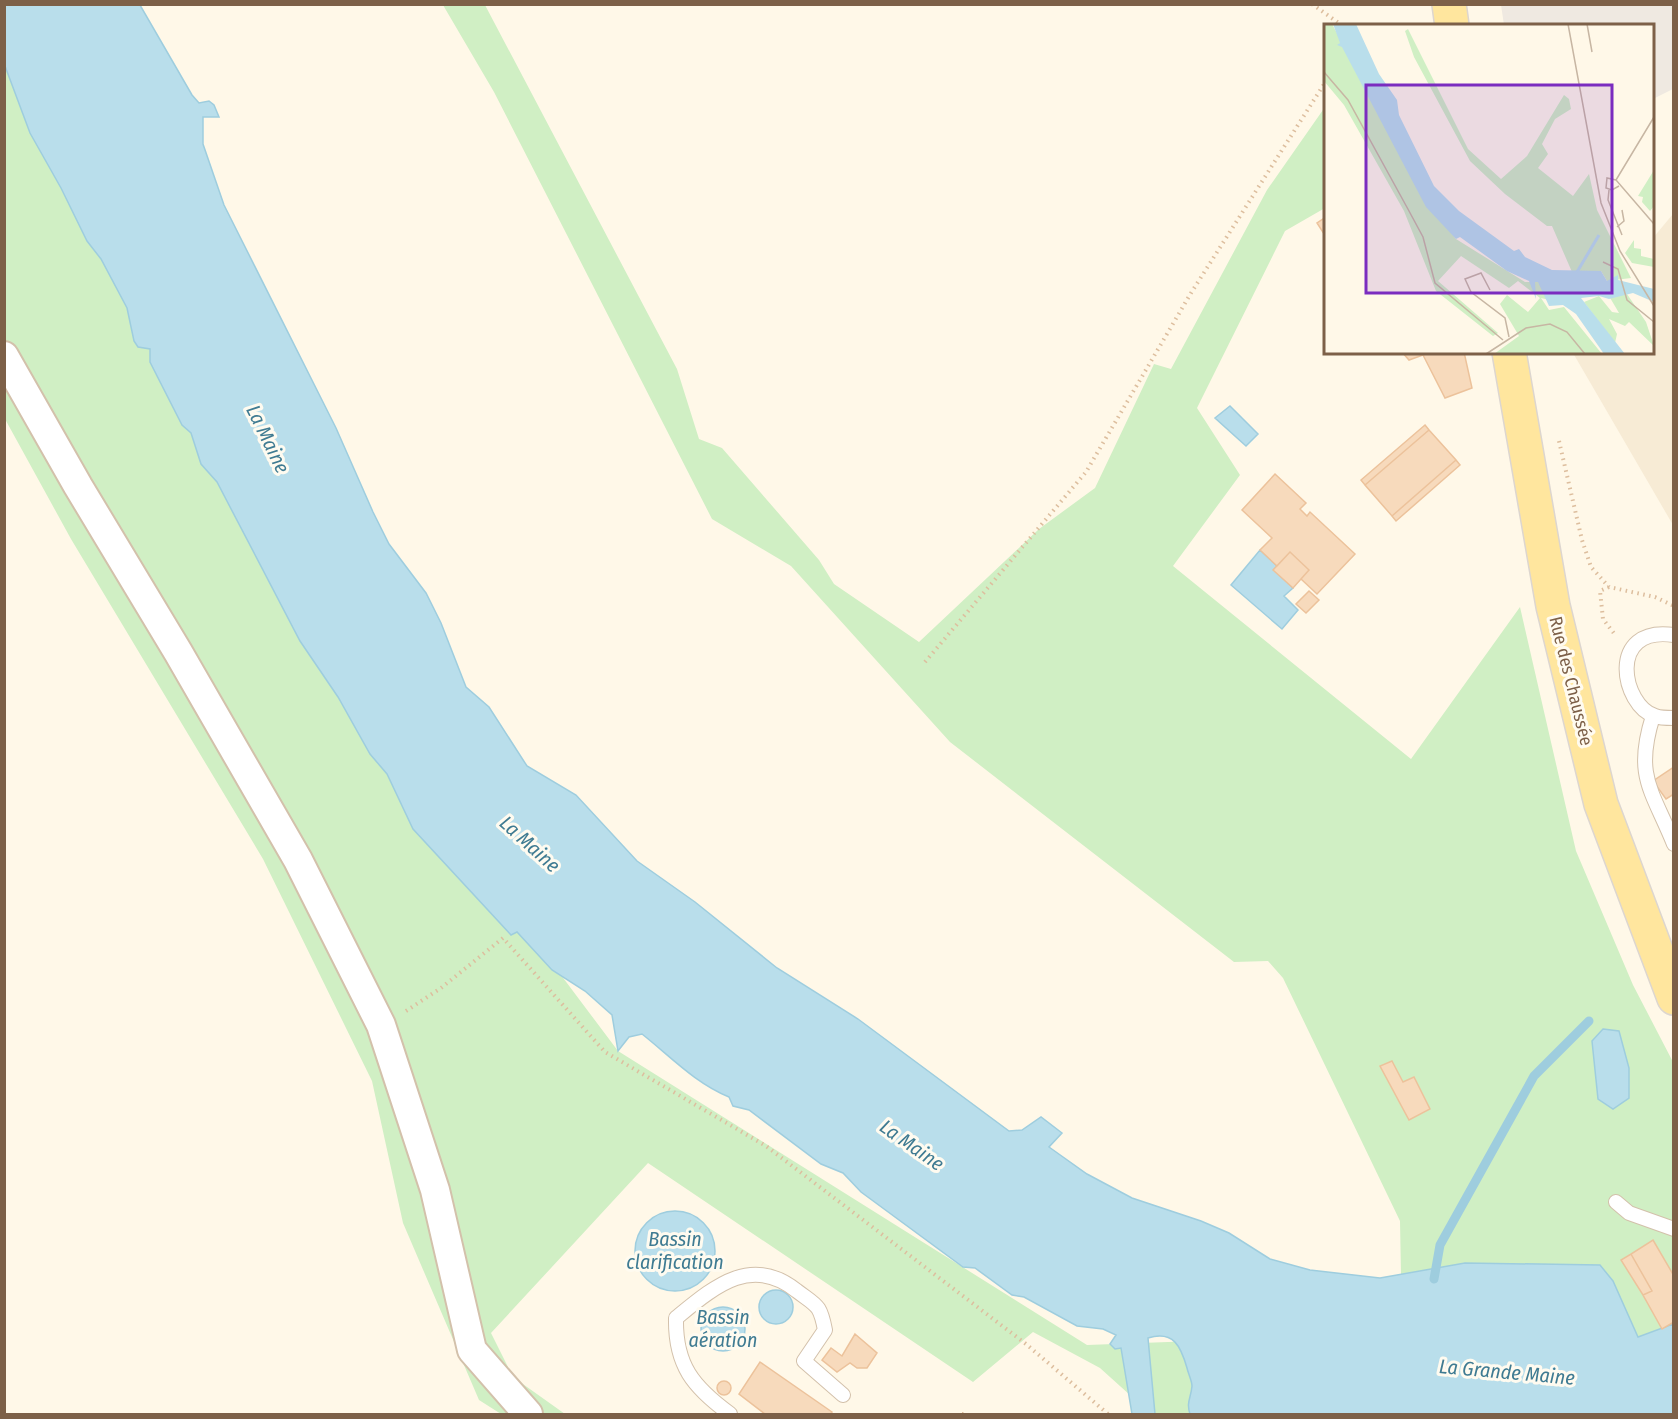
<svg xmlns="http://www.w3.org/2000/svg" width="1678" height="1419" viewBox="0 0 1678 1419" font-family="'Fira Sans Condensed',sans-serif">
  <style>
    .residential { fill: #f7ebd5 }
    .industrial { fill: #efe9e1 }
    .green { fill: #d0efc4 }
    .water { fill: #b9deeb; stroke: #9ecdde; stroke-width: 1.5 }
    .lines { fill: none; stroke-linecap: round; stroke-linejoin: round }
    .stream { stroke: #9ecdde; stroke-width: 9 }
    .building { fill: #f7dabc; stroke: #ecc29b; stroke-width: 1.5 }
    .service-casing { stroke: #d3c1ab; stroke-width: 16 }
    .minor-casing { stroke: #d3c1ab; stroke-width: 32 }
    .primary-casing { stroke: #ddd6cf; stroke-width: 36 }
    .path { stroke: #ddbe9e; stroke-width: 4; stroke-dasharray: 1.5 4.5; stroke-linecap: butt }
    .service { stroke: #fff; stroke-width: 14 }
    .minor { stroke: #fff; stroke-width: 28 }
    .primary { stroke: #ffe69e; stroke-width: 33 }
    .labels { text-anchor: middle; stroke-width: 6; stroke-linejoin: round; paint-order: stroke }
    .street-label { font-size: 18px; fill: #7d6048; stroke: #fffbf0 }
    .water-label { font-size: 20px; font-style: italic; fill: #3f7b92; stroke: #fffbf0 }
    .inset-river { fill: none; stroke: #b9deeb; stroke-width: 3 }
    .inset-road { fill: none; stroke: #c7b6a3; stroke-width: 1.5 }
    .view { fill: #7b2cbf; fill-opacity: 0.15; stroke: #7b2cbf; stroke-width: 3 }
    .inset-edge { fill: none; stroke: #7d6048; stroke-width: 3 }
  </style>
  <rect width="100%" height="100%" fill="#fff8e8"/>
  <path class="residential" d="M1673,214V525L1573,353L1652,352L1653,238Z"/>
  <path class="industrial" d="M1501,5H1673V89L1653,99L1652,26L1504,25Z"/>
  <path class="green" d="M443,5H485L677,369L699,439L722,448L819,560L834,584L919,642L1039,529L1095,488L1154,364L1171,369L1267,190L1325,107V208L1285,231L1197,408L1240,475L1173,566L1411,759L1520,607L1576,851L1633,985L1673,1062V1332L1638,1337L1600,1265L1401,1275L1400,1221L1283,978L1268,961L1234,962L950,742L791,566L712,519L494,92Z
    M4,63L407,770L618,1051L1087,1345L1195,1341L1238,1414H1151L1100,1368L1033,1332L973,1382L648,1163L491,1333L513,1377L565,1414H501L479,1400L403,1223L372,1081L263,859L71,539L5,419Z"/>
  <path class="water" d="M5,5H140L192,95L199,103L209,101L214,105L219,117H203V144L224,205L336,428L373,512L389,544L426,593L441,623L466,687L489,707L527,766L576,795L637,861L695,902L777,968L858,1019L1009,1131L1022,1130L1041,1117L1062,1133L1049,1147L1087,1174L1132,1198L1201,1221L1229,1233L1270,1259L1310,1270L1380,1278L1465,1263L1600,1265L1613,1281L1638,1337L1673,1324V1414H1190C1186,1402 1191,1398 1192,1386C1192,1381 1188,1373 1187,1368C1181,1347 1174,1330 1148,1338L1155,1414H1132L1121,1348L1115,1349L1110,1344L1116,1335L1103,1329L1077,1326L1024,1297L1012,1295L975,1268L963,1267L861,1192L843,1173L821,1164L749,1110L733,1106L729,1097C695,1083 671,1057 642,1034L629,1037L618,1051L612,1015L585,991L552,970L517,932L511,935L413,829L387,774L370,754L338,697L300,641L217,482L201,464L191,433L182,425L150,362V349L138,347L134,341L127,308L101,259L87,241L61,188L30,133L5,66Z
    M1230,406L1258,434L1246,446L1215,418Z
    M1260,550L1277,566L1274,570L1293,588L1284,596L1298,610L1282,629L1231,585Z
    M1603,1029L1619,1031L1629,1068V1098L1613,1109L1598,1099L1592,1041Z
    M635 1251a40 40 0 1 1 80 0a40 40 0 1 1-80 0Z
    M759 1307a17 17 0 1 1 34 0a17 17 0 1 1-34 0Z
    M701 1329a22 22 0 1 1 44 0a22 22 0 1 1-44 0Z"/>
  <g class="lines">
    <path class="stream" d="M1434,1279L1440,1245L1534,1076L1589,1021"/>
  </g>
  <path class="building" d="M1326,217V237L1317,223Z
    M1402,352H1423V355L1409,360Z
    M1431,352H1464L1472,388L1445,398L1423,355Z
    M1425,425L1429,430L1365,485L1361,480Z
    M1429,430L1456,460L1392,516L1365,485Z
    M1456,460L1460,465L1396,521L1392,516Z
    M1275,474L1306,503L1300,509L1307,516L1310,512L1355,554L1317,594L1301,579L1309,570L1290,552L1277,566L1260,550L1272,538L1242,510Z
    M1290,552L1309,570L1293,588L1273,570Z
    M1309,591L1319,600L1306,613L1296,604Z
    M1674,767V794L1666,799L1653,781Z
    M1392,1061L1403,1082L1414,1077L1430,1109L1409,1120L1380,1066Z
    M1653,1240L1674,1276V1322L1662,1329L1643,1295L1652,1291L1631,1254Z
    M1631,1254L1652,1291L1643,1295L1621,1260Z
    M855,1334L877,1353L867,1368H857L850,1363L837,1372L822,1360L831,1348L842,1356Z
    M760,1362L832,1412L830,1414H765L739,1394Z
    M717 1388a7 7 0 1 1 14 0a7 7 0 1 1-14 0Z"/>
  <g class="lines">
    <defs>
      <path id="service" d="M1674,635C1606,625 1622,706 1655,716C1660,718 1668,718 1674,718
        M1653,716C1634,776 1652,790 1674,844
        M1616,1202L1629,1213L1674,1229
        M730,1414C693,1387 675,1365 676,1318C714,1287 751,1254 797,1291C817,1306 820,1304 825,1330L804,1361L843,1395"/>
      <path id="minor" d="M4,356L78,486L178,652L298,860L381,1025L435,1190L472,1350L528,1414"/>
      <path id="primary" d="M1449,4L1452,26
        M1509,352L1553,606L1601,804L1674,998"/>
    </defs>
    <use href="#service" class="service-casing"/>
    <use href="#minor" class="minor-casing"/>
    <use href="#primary" class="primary-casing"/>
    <path class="path" d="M1312,4L1343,26
      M1559,441L1582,540L1591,567L1609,587L1655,597L1674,606
      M1609,587L1600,591L1603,619L1616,636
      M925,662L1086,472L1191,293L1326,81
      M406,1011L441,988L503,938L605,1052L766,1146L1026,1344L1108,1414
      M962,1414H967"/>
    <use href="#service" class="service"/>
    <use href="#minor" class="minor"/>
    <use href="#primary" class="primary"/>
  </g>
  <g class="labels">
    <g class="street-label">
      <text transform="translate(1571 681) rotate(76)" y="6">Rue des Chaussée</text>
    </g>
    <g class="water-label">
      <text transform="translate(268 439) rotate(64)" y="7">La Maine</text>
      <text transform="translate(530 844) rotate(42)" y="7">La Maine</text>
      <text transform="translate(912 1145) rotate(35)" y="7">La Maine</text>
      <text x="675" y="1246">Bassin<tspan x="675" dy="23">clarification</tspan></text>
      <text x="723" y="1324">Bassin<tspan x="723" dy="23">aération</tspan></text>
      <text transform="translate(1507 1372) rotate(5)" y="7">La Grande Maine</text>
    </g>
  </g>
  <g transform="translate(1324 24)">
    <rect width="330" height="330" fill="#fff8e8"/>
    <path d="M0,0H8L101,174L132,215L201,258H217L229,277L217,274L225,286L240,283L278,330H170L195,312L176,280L183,271L204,288L216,274L194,257L185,264L137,232L114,257L174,309L169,312L112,267L80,187L20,81L0,57ZM84,5L144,125L177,155L203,132L240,71L245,75L247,85L231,95L218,120L224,130L214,144L249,172L265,150L273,186L307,254L283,257L277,247L248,248L228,202H223L181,170L146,137L90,33L81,7ZM330,146V182L326,187L318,178L319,173L314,172ZM310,216V224L317,225V232L330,235V243L308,239L301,229ZM303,270L322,298L330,322L305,298L301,302L285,295L293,310L291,319L260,278L275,272L288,288L295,289L285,272Z" fill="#d0efc4"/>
    <path d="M9,0H32L55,50L73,76L75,91L110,162L135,187L190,227L195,225L201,233L228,246L277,247L283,257L294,251V256L330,265V278L309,269L285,275L275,272L257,274L301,330H280L252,290L239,281L225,282L214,258H211L212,275L205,257L183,247L136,213L132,215L102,183L18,23L13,21L16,19Z" fill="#b9deeb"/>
    <path class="inset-river" d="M253,248L275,211"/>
    <path class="inset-road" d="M244,0L277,179L296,227L330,282M263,0L268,28M0,48L24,76L85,187L99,213L111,259L179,316M330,93L292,156L330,200M292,156L283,154L282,164L288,166L295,162M285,166L284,176L298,211M293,203L300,197L298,186M279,238L294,245L303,276L330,298M166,266L157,249L141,255L147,268L181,294L185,313M162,330L202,304L226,300L243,308L261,330"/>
    <path class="view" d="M42,61H288V269H42Z"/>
    <rect width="330" height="330" class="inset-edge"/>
  </g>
  <rect width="1678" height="1419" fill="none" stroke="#7d6048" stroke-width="12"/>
</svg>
